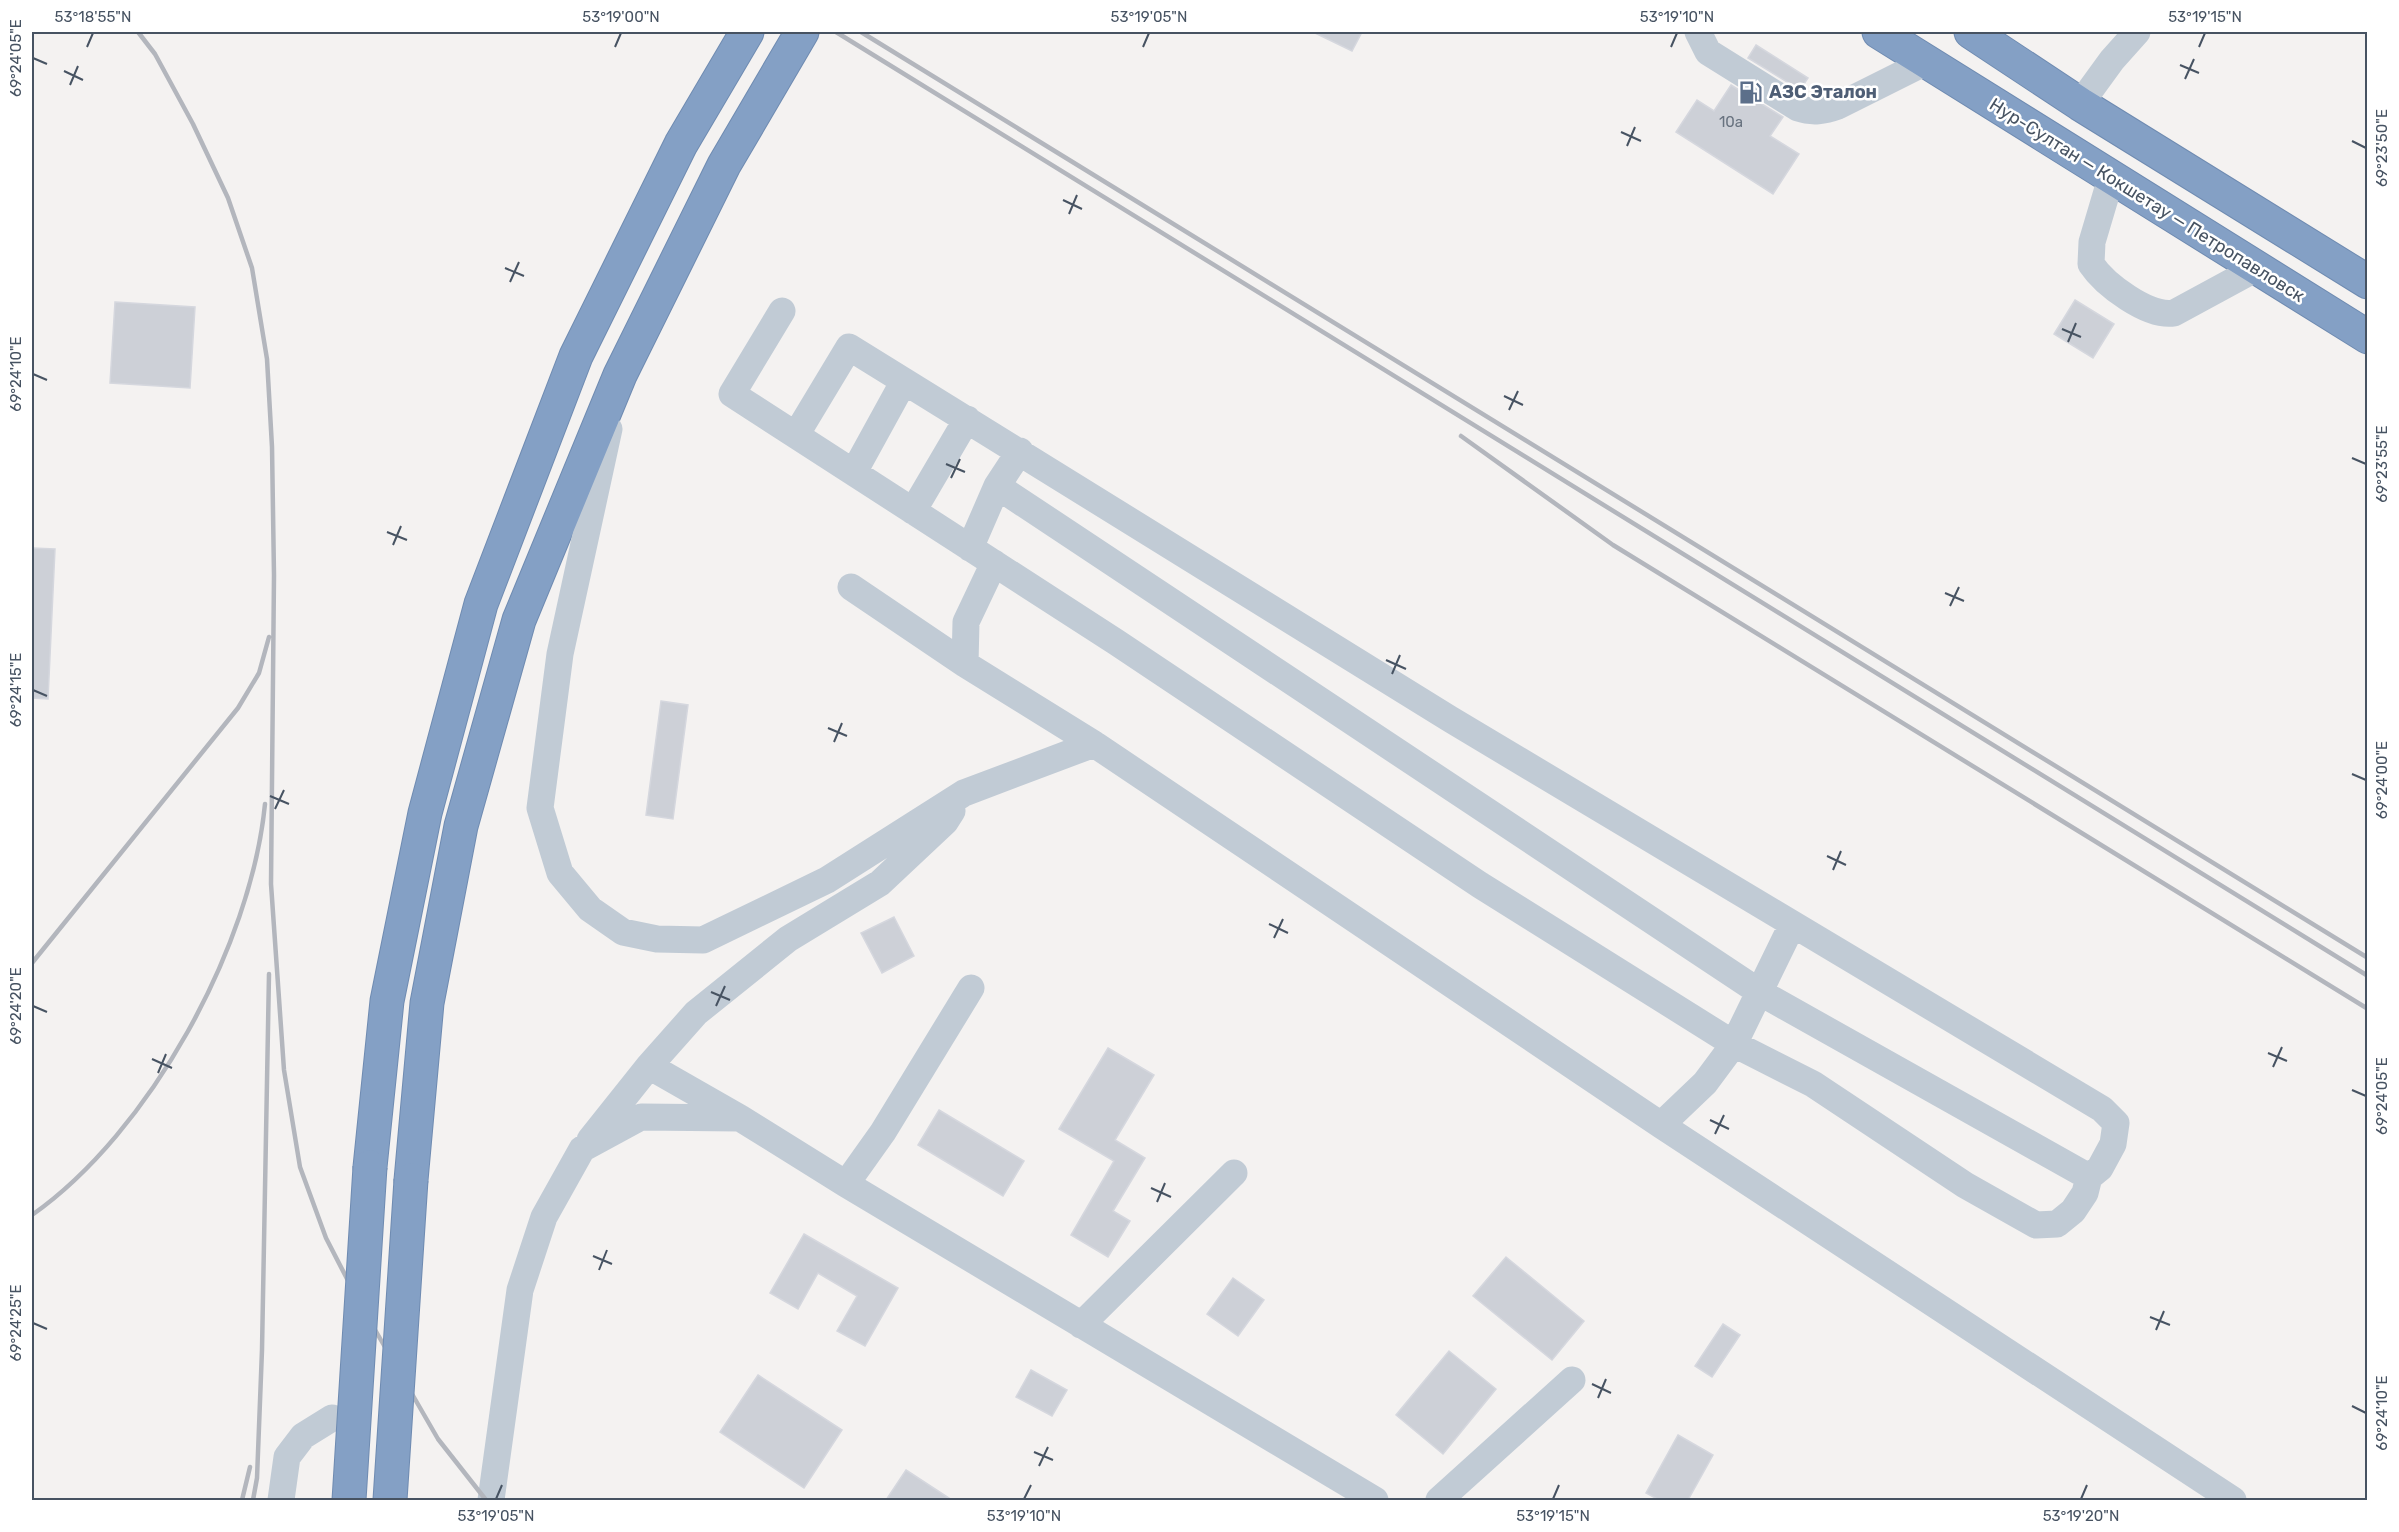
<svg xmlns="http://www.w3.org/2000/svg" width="2399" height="1532" viewBox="0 0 2399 1532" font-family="Rubik,sans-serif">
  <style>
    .building { fill: #cdd0d7; stroke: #d5d7de; stroke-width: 1.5 }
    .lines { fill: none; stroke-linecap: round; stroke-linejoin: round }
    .highway-casing { stroke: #6f8bb1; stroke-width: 35 }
    .minor { stroke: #c1cbd5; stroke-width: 27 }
    .highway { stroke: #84a0c5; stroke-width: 33 }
    .rail { stroke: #b3b6bd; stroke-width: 4.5 }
    .highway-bridge-casing { stroke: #6f8bb1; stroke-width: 35; stroke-linecap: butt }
    .highway-bridge { stroke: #84a0c5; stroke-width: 33 }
    .ticks { fill: none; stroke: #475362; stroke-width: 2 }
    .labels { text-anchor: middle; stroke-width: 5; stroke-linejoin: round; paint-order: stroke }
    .number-label { font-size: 15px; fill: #68727f }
    .service-label { font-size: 18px; font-weight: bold; fill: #4e5e75; stroke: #fff; text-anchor: start }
    .street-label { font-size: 18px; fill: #475362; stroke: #fff }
    .neatline { fill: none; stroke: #475362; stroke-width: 2 }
    .ticks-label { font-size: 15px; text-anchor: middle; fill: #475362 }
  </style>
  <rect width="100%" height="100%" fill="#f4f2f1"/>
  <path class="building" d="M1313,32H1362L1352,51Z
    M1756,45L1808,78L1800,90L1748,58Z
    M1731,85L1783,117L1770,136L1799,154L1773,194L1676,132L1697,100L1714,111Z
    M2075,300L2114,324L2093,358L2054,334Z
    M115,302L195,307L190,388L110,383Z
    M32,548L55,549L48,699L32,698Z
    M661,701L688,705L673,819L646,815Z
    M894,917L914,956L882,973L861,933Z
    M1108,1048L1154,1075L1115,1140L1145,1158L1113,1211L1130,1221L1108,1257L1071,1235L1114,1161L1059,1129Z
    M939,1110L1024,1161L1003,1196L918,1145Z
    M804,1234L898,1288L865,1346L837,1331L857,1296L818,1273L798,1309L770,1293Z
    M1506,1257L1584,1321L1552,1360L1473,1296Z
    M1233,1278L1264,1300L1238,1336L1207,1314Z
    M1723,1324L1740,1335L1712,1377L1695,1366Z
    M1449,1351L1496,1389L1443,1454L1396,1415Z
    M1031,1370L1067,1390L1052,1416L1016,1397Z
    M758,1375L842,1430L804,1488L720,1432Z
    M1678,1435L1713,1455L1688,1500H1659L1646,1493Z
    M906,1470L952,1500H886Z"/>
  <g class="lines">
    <defs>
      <path id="highway" d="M1879,32L2368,337
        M1971,32L2080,104L2368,282
        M370,1167L387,1001L425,813L481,604L576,356L681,144L747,32
        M411,1180L427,1003L461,826L519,620L620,375L724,165L802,32"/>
    </defs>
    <use href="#highway" class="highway-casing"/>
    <path class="minor" d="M1698,32L1708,52L1798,108C1813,113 1824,111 1838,106L1926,62
      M2080,104L2112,60L2137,32
      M2111,178L2092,242L2091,264C2105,285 2148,317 2174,313L2257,268
      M782,311L732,394L1116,642L1480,885L1734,1044L1813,1084L1965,1185L2036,1225L2057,1224L2073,1211L2085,1193L2089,1177L2100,1168L2113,1144L2116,1123L2102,1109L1450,719L849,347L796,435
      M609,429L560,654L540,808L560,873L590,909L623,932L657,939L703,940L827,880L964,793L1094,744
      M854,472L904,381
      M997,486L1761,993L2089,1177
      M913,511L967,419
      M970,548L997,486L1020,451
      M851,587L965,664L1094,744L1661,1125L2233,1500
      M965,664L966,622L994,563
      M649,1066L740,1118L846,1184L1375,1500
      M1661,1125L1705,1083L1734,1044L1792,925
      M590,1140L649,1066L696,1013L788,939L880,883L945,822L952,811
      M846,1184L883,1132L971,988
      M1081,1325L1234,1173
      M281,1500L287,1457L303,1436L332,1418
      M491,1500L520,1290L544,1217L582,1149L641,1117L739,1118
      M1439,1500L1572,1380"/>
    <use href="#highway" class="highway"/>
    <path class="rail" d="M138,32L155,54L193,124L228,198L252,268L267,359L272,447L274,575L271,884L284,1070L300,1167L326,1238L359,1302L438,1439L486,1500
      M836,32L2368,976
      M861,32L2368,958
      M1461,436L1613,545L2368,1009
      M32,963L238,708L259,673L269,637
      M32,1215C150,1132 251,947 265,804
      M242,1500L250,1467
      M253,1500L257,1478L262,1350L269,974"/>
    <defs>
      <path id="highway-bridge" d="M349,1500L370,1167
        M390,1500L411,1180"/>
    </defs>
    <use href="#highway-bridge" class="highway-bridge-casing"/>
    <use href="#highway-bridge" class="highway-bridge"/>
  </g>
  <path class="ticks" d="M87,47L93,33M615,47L621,33M1143,47L1149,33M1671,47L1677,33M2199,47L2205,33M33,58L47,64M2180,65L2199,73M64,71L83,80M2185,79L2194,59M70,85L78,66M1621,132L1641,141M2352,141L2366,148M1627,146L1635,127M1063,200L1082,209M1069,214L1077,195M505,268L524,276M510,282L519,262M2062,329L2081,337M2068,342L2076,323M33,374L47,380M1504,396L1523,405M1509,410L1518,391M2352,458L2366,464M946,464L965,472M951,478L960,459M387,532L407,540M393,545L401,526M1945,593L1964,601M1950,606L1959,587M1386,660L1406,669M1392,674L1400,655M33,690L47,696M828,728L847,736M834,742L842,723M2352,774L2366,780M270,796L289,804M275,809L284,790M1827,856L1846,865M1833,870L1841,851M1269,924L1288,933M1274,938L1283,919M711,992L730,1000M33,1006L47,1012M716,1006L725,986M2268,1053L2287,1061M152,1059L172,1068M2273,1067L2282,1047M158,1073L166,1054M2352,1090L2366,1096M1710,1120L1729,1129M1715,1134L1724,1115M1151,1188L1171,1197M1157,1202L1165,1183M593,1256L612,1264M599,1270L607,1250M2150,1317L2170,1325M33,1323L47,1329M2156,1330L2164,1311M1592,1384L1611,1393M1598,1398L1606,1379M2352,1406L2366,1413M1034,1452L1053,1460M1039,1466L1048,1447M496,1499L502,1485M1024,1499L1031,1485M1553,1499L1559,1485M2081,1499L2087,1485"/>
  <defs>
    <symbol id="fuel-bare" viewBox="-9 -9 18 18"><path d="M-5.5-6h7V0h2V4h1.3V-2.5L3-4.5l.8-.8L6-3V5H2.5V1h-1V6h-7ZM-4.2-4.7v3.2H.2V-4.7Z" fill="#5c6f8a" stroke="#fff" stroke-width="2.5" paint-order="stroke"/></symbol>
  </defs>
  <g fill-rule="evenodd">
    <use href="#fuel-bare" x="1734" y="76" width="33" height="33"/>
  </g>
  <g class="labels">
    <g class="number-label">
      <text x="1731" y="127">10а</text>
    </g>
    <g class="service-label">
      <text x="1769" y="98">АЗС Эталон</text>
    </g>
    <g class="street-label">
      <text transform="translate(2147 200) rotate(32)" y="6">Нур-Султан — Кокшетау — Петропавловск</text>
    </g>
  </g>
  <rect width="2399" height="1532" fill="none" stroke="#ffffff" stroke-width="66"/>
  <rect x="33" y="33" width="2333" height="1466" class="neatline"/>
  <g class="ticks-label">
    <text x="93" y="22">53°18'55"N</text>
    <text x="621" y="22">53°19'00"N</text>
    <text x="1149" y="22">53°19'05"N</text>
    <text x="1677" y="22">53°19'10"N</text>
    <text x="2205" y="22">53°19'15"N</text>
    <text transform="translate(16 58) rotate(-90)" y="5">69°24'05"E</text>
    <text transform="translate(2382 148) rotate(-90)" y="5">69°23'50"E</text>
    <text transform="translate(16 374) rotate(-90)" y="5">69°24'10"E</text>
    <text transform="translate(2382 464) rotate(-90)" y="5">69°23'55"E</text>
    <text transform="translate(16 690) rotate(-90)" y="5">69°24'15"E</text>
    <text transform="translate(2382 780) rotate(-90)" y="5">69°24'00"E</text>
    <text transform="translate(16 1006) rotate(-90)" y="5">69°24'20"E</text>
    <text transform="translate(2382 1096) rotate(-90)" y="5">69°24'05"E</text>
    <text transform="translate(16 1323) rotate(-90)" y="5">69°24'25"E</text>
    <text transform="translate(2382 1413) rotate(-90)" y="5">69°24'10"E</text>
    <text x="496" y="1521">53°19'05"N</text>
    <text x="1024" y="1521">53°19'10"N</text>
    <text x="1553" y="1521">53°19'15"N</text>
    <text x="2081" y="1521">53°19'20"N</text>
  </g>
</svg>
